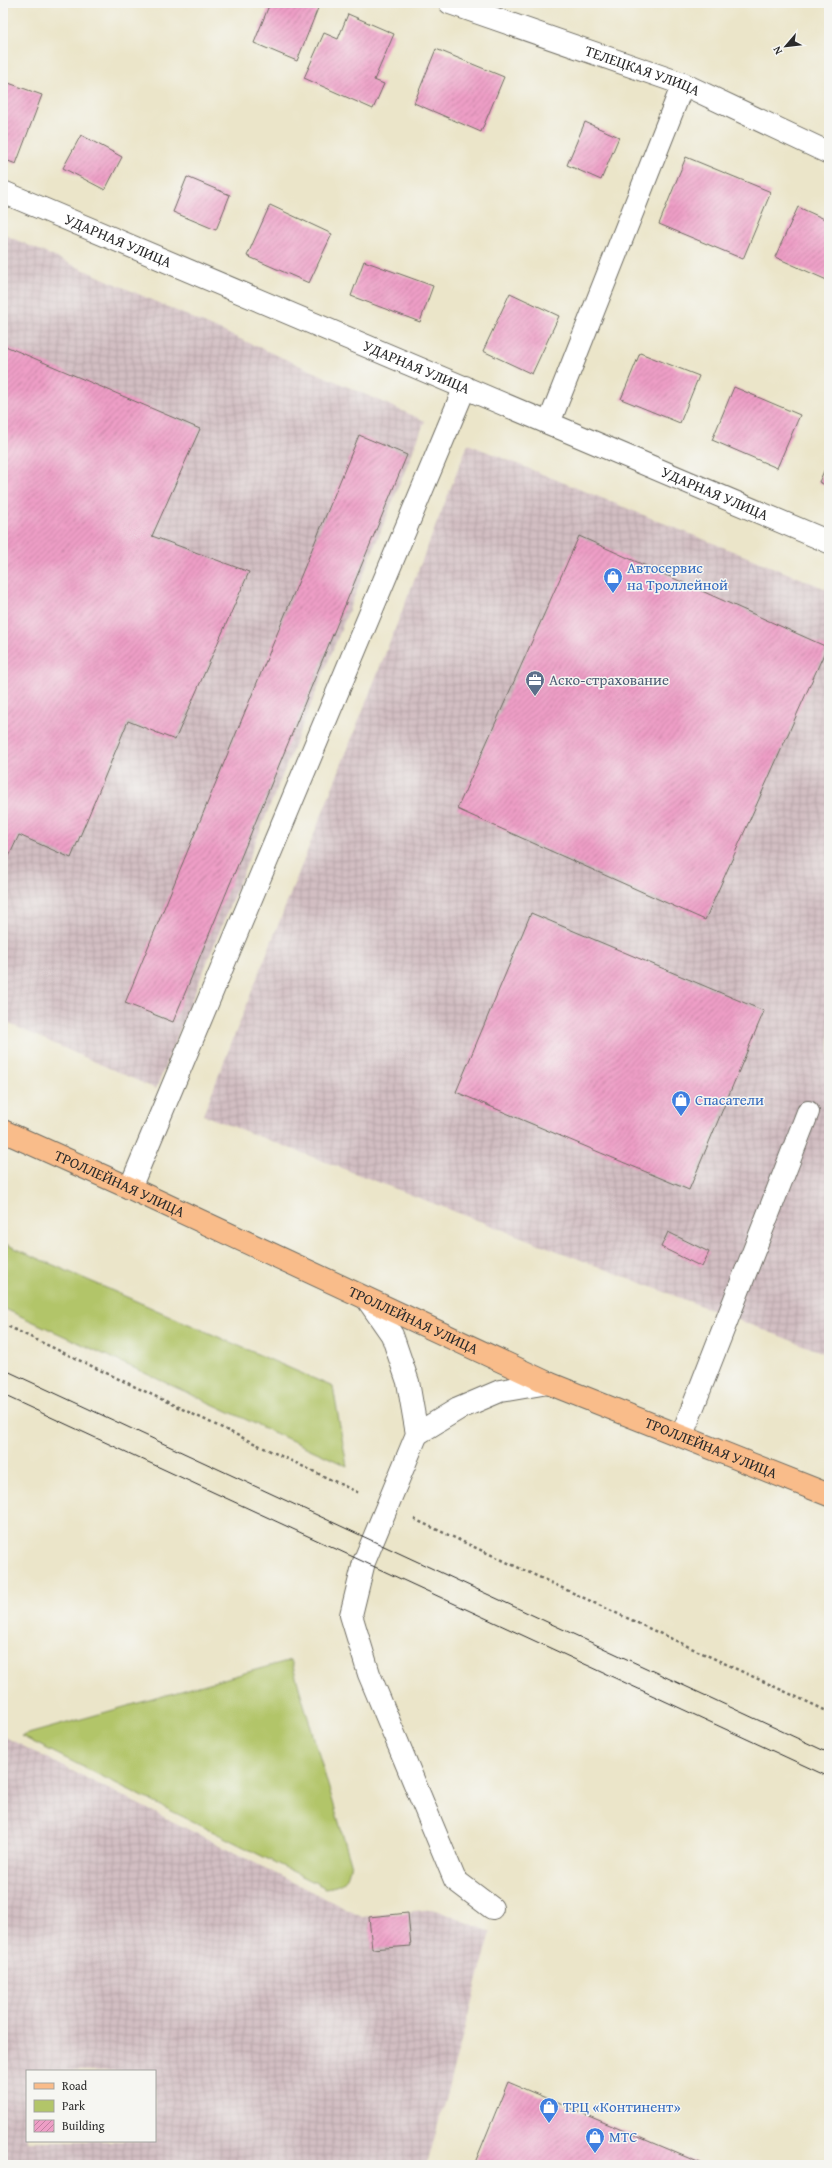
<svg xmlns="http://www.w3.org/2000/svg" width="832" height="2168" viewBox="0 0 832 2168" font-family="'Gentium Book Plus',serif">
  <style>
    .industrial { fill: url(#industrial-grid); fill-rule: evenodd }
    .green { fill: #b2c569; stroke: #6e784a }
    .building { fill: url(#building-hatch) }
    .lines { fill: none; stroke-linecap: round; stroke-linejoin: round }
    .minor-casing { stroke: #6e6c62; stroke-width: 24 }
    .major-casing { stroke: #6e6c62; stroke-width: 24 }
    .path { stroke: #6e6c62; stroke-width: 2.5; stroke-dasharray: 3 3; stroke-linecap: butt }
    .minor { stroke: #fff; stroke-width: 22 }
    .major { stroke: #f9bc8a; stroke-width: 22 }
    .tram { stroke: #2b2b2b; stroke-width: 1 }
    .labels { text-anchor: middle; stroke-width: 3; stroke-linejoin: round; paint-order: stroke }
    .street-label { font-size: 15px; fill: #2b2b2b; stroke: #f6f6f2 }
    .shop-label { font-size: 15px; fill: #366cbe; stroke: #f6f6f2; text-anchor: start }
    .service-label { font-size: 15px; fill: #4e5e75; stroke: #f6f6f2; text-anchor: start }
  </style>
  <defs>
    <pattern id="industrial-grid" width="8" height="8" patternUnits="userSpaceOnUse"><rect width="8" height="8" fill="#d2bec2"/><path d="M0 4h8M4 0v8" fill="none" stroke="#b4a3a7"/></pattern>
    <pattern id="building-hatch" width="6" height="6" patternUnits="userSpaceOnUse"><rect width="6" height="6" fill="#ee9ec6"/><path d="M-1 1l2-2M0 6l6-6M5 7l2-2" fill="none" stroke="#c181a1"/></pattern>
  </defs>
  <rect width="100%" height="100%" fill="#f6f6f2"/>
  <filter id="ink" filterUnits="userSpaceOnUse"><feTurbulence type="fractalNoise" baseFrequency=".025" numOctaves="2"/><feDisplacementMap in="SourceGraphic" scale="8" xChannelSelector="R" yChannelSelector="G"/><feConvolveMatrix kernelMatrix="1 2 1 2 8 2 1 2 1" color-interpolation-filters="sRGB"/></filter>
  <filter id="wash" filterUnits="userSpaceOnUse"><feTurbulence type="fractalNoise" baseFrequency=".012" numOctaves="4" result="noise"/><feDisplacementMap in="SourceGraphic" scale="16" xChannelSelector="R" yChannelSelector="G"/><feGaussianBlur stdDeviation="0.9" result="paint"/><feColorMatrix in="noise" values="0 0 0 0 0 0 0 0 0 0 0 0 0 0 0 0 0 1.4 0 .05"/><feComposite in="paint" operator="in"/></filter>
  <g filter="url(#wash)">
    <rect width="100%" height="100%" fill="#ebe5c9"/>
    <path class="industrial" d="M3,234L425,421L156,1089L3,1021Z
      M468,444L829,590V1355L203,1115Z
      M3,1736L362,1917L433,1909L491,1932L427,2165H3ZM27,2071H155V2141H27Z"/>
    <path class="green" d="M3,1243L333,1387L347,1466L3,1308Z
      M291,1660L351,1863C347,1881 345,1885 326,1888L21,1736Z"/>
    <g id="blocks">
      <path class="building" d="M270,3H320L297,61L254,43Z
        M348,14L394,34L374,80L384,84L373,109L304,78L324,33L338,39Z
        M436,49L504,77L481,132L414,103Z
        M3,81L42,95L16,164L3,159Z
        M585,122L619,137L601,180L567,165Z
        M81,135L122,157L105,190L63,168Z
        M686,157L771,192L743,259L659,224Z
        M187,177L230,195L216,230L173,212Z
        M270,205L332,234L309,283L247,256Z
        M798,207L829,221V281L775,257Z
        M364,261L433,286L420,322L351,296Z
        M510,293L559,316L532,374L483,351Z
        M3,345L200,429L152,536L249,572L175,740L128,721L71,858L19,835L3,869Z
        M640,353L699,376L680,423L621,399Z
        M734,387L800,415L777,468L712,440Z
        M359,435L407,455L173,1022L125,1003Z
        M829,460V487L819,482Z
        M579,536L827,647L705,920L457,809Z
        M531,913L764,1011L689,1190L456,1092Z
        M668,1232L709,1252L702,1267L661,1247Z
        M408,1913L411,1946L372,1949L369,1917Z
        M508,2082L705,2165H474Z"/>
    </g>
  </g>
  <g filter="url(#ink)">
    <use href="#blocks" fill-opacity="0" stroke="#6e6c62" stroke-width="1"/>
    <g class="lines">
      <defs>
        <g id="minor">
          <path id="s1" d="M450,3L683,84L829,153"/>
          <path id="s2" d="M3,192L829,542"/>
          <path d="M549,423L683,84"/>
          <path d="M130,1188L465,387"/>
          <path d="M367,1299L392,1335L408,1382L417,1434L364,1562L351,1615L369,1674L455,1880L492,1908"/>
          <path d="M417,1434L458,1409L500,1391L548,1383"/>
          <path d="M682,1435L808,1112"/>
        </g>
        <g id="major">
          <path id="s3" d="M3,1131L130,1188L548,1383L829,1495"/>
        </g>
      </defs>
      <use href="#minor" class="minor-casing"/>
      <use href="#major" class="major-casing"/>
      <path class="path" d="M3,1324L359,1493
        M414,1519L829,1712"/>
      <use href="#minor" class="minor"/>
      <use href="#major" class="major"/>
      <path class="tram" d="M3,1369L829,1753
        M3,1395L829,1777"/>
    </g>
  </g>
  <defs>
    <symbol id="shop-pin" viewBox="-11 -11 22 30"><path d="M0 17L-7.5 6A9.5 9.5 0 1 1 7.5 6Z" fill="#3f7fe0" stroke="#f6f6f2"/><path d="M-5-2.5h2.3a2.7 3.5 0 0 1 5.4 0H5L5.5 6h-11ZM-1.5-2.5h3a1.5 2.3 0 0 0-3 0Z" fill="#fff"/></symbol>
    <symbol id="office-pin" viewBox="-11 -11 22 30"><path d="M0 17L-7.5 6A9.5 9.5 0 1 1 7.5 6Z" fill="#5c6f8a" stroke="#f6f6f2"/><path d="M-6-3h4V-5.5h4V-3h4V5H-6ZM-1-4.5V-3h2v-1.5ZM-6 0V1H6V0Z" fill="#fff"/></symbol>
  </defs>
  <g fill-rule="evenodd">
    <use href="#shop-pin" x="602" y="566" width="22" height="30"/>
    <use href="#office-pin" x="524" y="669" width="22" height="30"/>
    <use href="#shop-pin" x="670" y="1089" width="22" height="30"/>
    <use href="#shop-pin" x="538" y="2096" width="22" height="30"/>
    <use href="#shop-pin" x="584" y="2126" width="22" height="30"/>
  </g>
  <g class="labels">
    <g class="street-label">
      <text dy="5" stroke="none"><textPath href="#s1" startOffset="204">ТЕЛЕЦКАЯ УЛИЦА</textPath></text>
      <text dy="5" stroke="none"><textPath href="#s2" startOffset="125">УДАРНАЯ УЛИЦА</textPath></text>
      <text dy="5" stroke="none"><textPath href="#s2" startOffset="449">УДАРНАЯ УЛИЦА</textPath></text>
      <text dy="5" stroke="none"><textPath href="#s2" startOffset="773">УДАРНАЯ УЛИЦА</textPath></text>
      <text dy="5" stroke="none"><textPath href="#s3" startOffset="128">ТРОЛЛЕЙНАЯ УЛИЦА</textPath></text>
      <text dy="5" stroke="none"><textPath href="#s3" startOffset="452">ТРОЛЛЕЙНАЯ УЛИЦА</textPath></text>
      <text dy="5" stroke="none"><textPath href="#s3" startOffset="776">ТРОЛЛЕЙНАЯ УЛИЦА</textPath></text>
    </g>
    <g class="shop-label">
      <text x="627" y="573">Автосервис<tspan x="627" dy="17">на Троллейной</tspan></text>
      <text x="695" y="1105">Спасатели</text>
      <text x="563" y="2112">ТРЦ «Континент»</text>
      <text x="609" y="2142">МТС</text>
    </g>
    <g class="service-label">
      <text x="549" y="685">Аско-страхование</text>
    </g>
  </g>
  <rect width="832" height="2168" fill="none" stroke="#f6f6f2" stroke-width="16"/>
  <rect x="26" y="2070" width="130" height="72" fill="#f6f6f2" stroke="#a5a5a2"/>
  <rect x="34" y="2083" width="20" height="6" fill="#f9bc8a" stroke="#a5a5a2"/>
  <text x="62" y="2090" font-size="12" fill="#2b2b2b">Road</text>
  <rect x="34" y="2100" width="20" height="12" fill="#b2c569" stroke="#a5a5a2"/>
  <text x="62" y="2110" font-size="12" fill="#2b2b2b">Park</text>
  <rect x="34" y="2120" width="20" height="12" fill="url(#building-hatch)" stroke="#a5a5a2"/>
  <text x="62" y="2130" font-size="12" fill="#2b2b2b">Building</text>
  <g transform="translate(786 46) rotate(242)" stroke="#f6f6f2" stroke-width="3" paint-order="stroke">
  <path d="M0-3L7 15L0 10L-7 15Z" fill="#2b2b2b"/>
  <text y="-6" font-size="11" font-weight="bold" text-anchor="middle" fill="#2b2b2b">N</text>
  </g>
</svg>
